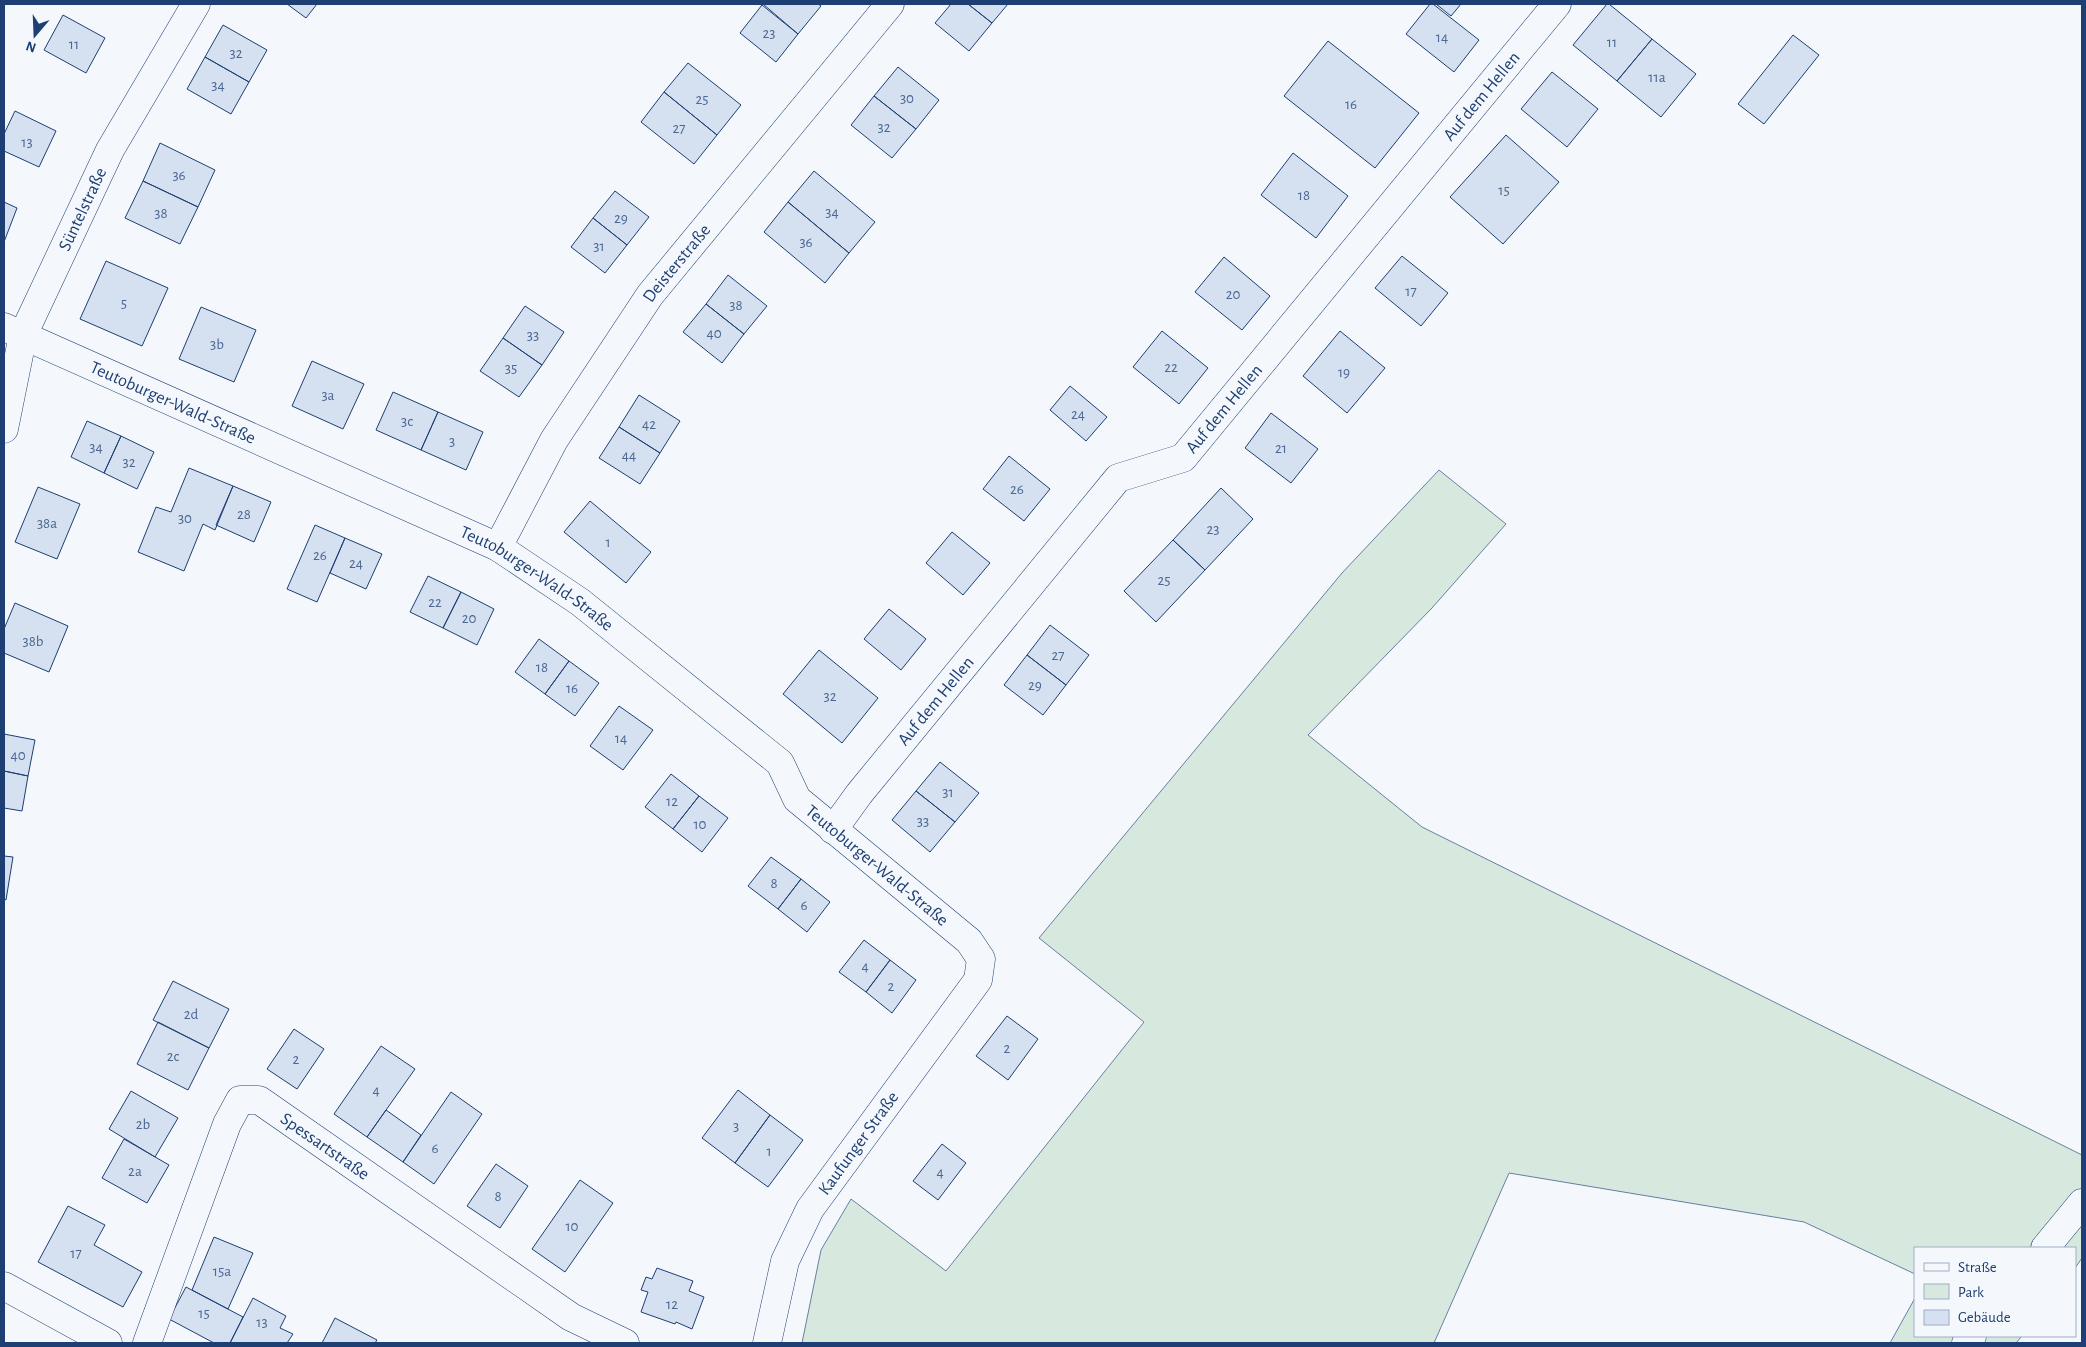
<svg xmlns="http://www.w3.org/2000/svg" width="2086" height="1347" viewBox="0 0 2086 1347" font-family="'Alegreya Sans',sans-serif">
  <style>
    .green { fill: #d7e8df; stroke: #687fa3 }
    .building { fill: #d5e0f0; stroke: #1d3f73 }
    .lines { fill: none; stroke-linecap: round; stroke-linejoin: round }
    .minor-casing { stroke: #1d3f73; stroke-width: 29 }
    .minor { stroke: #f4f7fb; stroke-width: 28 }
    .labels { text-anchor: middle; stroke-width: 4; stroke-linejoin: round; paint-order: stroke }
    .number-label { font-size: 15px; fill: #4b6792 }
    .street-label { font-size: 18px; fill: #1d3f73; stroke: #f4f7fb }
  </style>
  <rect width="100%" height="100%" fill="#f4f7fb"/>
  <path class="green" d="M1439,470L1506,524L1432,608L1308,735L1422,827L2082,1155V1258L2075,1268V1248H1915V1274L1804,1222L1509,1173L1434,1343H802L821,1250L851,1199L946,1271L1144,1022L1039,938L1342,573Z
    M1915,1298V1336H2022L2016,1343H1890Z"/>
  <path class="building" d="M287,4H317L306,18Z
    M763,4H818L821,6L798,34Z
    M951,4H968L992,23L969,51L935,23Z
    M968,4H1008L992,23Z
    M1430,4H1433L1479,40L1454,72L1406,34Z
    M1436,4H1461L1451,16Z
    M1607,4H1609L1652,39L1617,81L1573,45Z
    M762,5L798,34L776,62L740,33Z
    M63,15L105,38L86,73L44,50Z
    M223,25L267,50L249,82L205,57Z
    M1793,35L1819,55L1764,124L1738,104Z
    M1652,39L1696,74L1661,117L1617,81Z
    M1328,41L1419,113L1375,168L1284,96Z
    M205,57L249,82L231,114L187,89Z
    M688,63L741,105L717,135L664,92Z
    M898,67L939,100L916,129L874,96Z
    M1552,72L1598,109L1567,147L1521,109Z
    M664,92L717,135L694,164L641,122Z
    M874,96L916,129L892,158L851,125Z
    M15,111L56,131L39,167L4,151V134Z
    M1506,135L1559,182L1503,244L1450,197Z
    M160,143L215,170L198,207L143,181Z
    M1293,153L1348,196L1316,238L1261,195Z
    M814,171L875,222L849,253L788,202Z
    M143,181L198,207L180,244L125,218Z
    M615,191L649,217L627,245L593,218Z
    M4,202L17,208L4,242Z
    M788,202L849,253L825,283L764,232Z
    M593,218L627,245L605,273L571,247Z
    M1402,256L1448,293L1421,326L1375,288Z
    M1224,257L1270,296L1242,330L1195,292Z
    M106,261L168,288L142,346L80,319Z
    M728,275L767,306L744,334L706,304Z
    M706,304L744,334L722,363L683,332Z
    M525,306L564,332L542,365L503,338Z
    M201,307L256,330L234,382L179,359Z
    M1162,331L1208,368L1179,404L1133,367Z
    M1340,331L1385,368L1347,413L1303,376Z
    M503,338L542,365L519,397L480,371Z
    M312,361L364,384L343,429L292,406Z
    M1070,386L1107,417L1086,441L1050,410Z
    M393,392L438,412L421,450L376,430Z
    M639,395L680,421L660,453L619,427Z
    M438,412L483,432L466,470L421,450Z
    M1271,413L1318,449L1291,483L1245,448Z
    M87,421L121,436L104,473L71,457Z
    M619,427L660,453L640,484L599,458Z
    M121,436L154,452L137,489L104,473Z
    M1009,456L1050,489L1024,521L983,489Z
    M189,468L233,486L215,530L203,524L184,571L138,552L156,507L171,512Z
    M233,486L271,502L254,542L216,525Z
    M38,487L80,504L57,559L15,542Z
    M1221,488L1253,519L1205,570L1173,540Z
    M590,501L651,552L626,583L564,532Z
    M315,525L345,538L317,602L287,589Z
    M952,532L990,563L963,595L926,563Z
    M345,538L382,554L366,589L330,573Z
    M1173,540L1205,570L1156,622L1124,591Z
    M428,576L461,592L443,628L410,612Z
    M461,592L494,609L477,645L443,628Z
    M15,603L68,626L49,672L4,653V629Z
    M889,609L926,639L901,670L864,639Z
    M1050,625L1089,655L1066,685L1027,655Z
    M539,639L569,661L545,694L515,672Z
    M819,650L878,698L842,743L783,694Z
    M1027,655L1066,685L1043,715L1004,685Z
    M569,661L599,683L575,716L545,694Z
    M619,706L653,730L623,770L590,746Z
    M4,734L35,740L28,776L4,771Z
    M940,762L979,793L955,822L916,791Z
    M4,771L28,776L22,811L4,808Z
    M671,774L699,796L673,829L645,807Z
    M916,791L955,822L930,852L892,820Z
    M699,796L728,818L702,852L673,829Z
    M4,856L13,857L6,900L4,899Z
    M771,857L801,879L778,909L748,886Z
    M801,879L830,902L807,932L778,909Z
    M864,940L890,960L866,992L839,972Z
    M890,960L916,980L892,1013L866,992Z
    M173,981L229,1009L209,1048L153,1020Z
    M1007,1016L1038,1039L1008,1080L976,1056Z
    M158,1022L209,1048L188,1090L137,1064Z
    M294,1029L324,1049L297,1089L267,1069Z
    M381,1046L415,1069L367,1137L334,1114Z
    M738,1090L770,1115L735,1163L702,1138Z
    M131,1091L178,1118L155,1157L109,1129Z
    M451,1092L482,1114L434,1184L403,1162Z
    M386,1110L421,1135L403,1162L367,1137Z
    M770,1115L803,1140L768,1187L735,1163Z
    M124,1139L169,1165L147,1203L102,1178Z
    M942,1144L966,1163L938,1200L913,1181Z
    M496,1164L528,1186L500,1228L467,1206Z
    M580,1180L613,1203L565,1272L532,1249Z
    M68,1206L105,1225L94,1245L142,1272L123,1307L38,1262Z
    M214,1237L253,1253L228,1309L192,1290Z
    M657,1268L693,1281L689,1291L704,1297L692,1329L676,1322L675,1324L641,1312L648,1292L641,1290L646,1277L652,1279Z
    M186,1287L243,1317L230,1343H214L169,1319Z
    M253,1298L286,1316L280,1328L293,1334L287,1343H230Z
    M335,1318L377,1340L375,1343H322Z"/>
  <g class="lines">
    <defs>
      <g id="minor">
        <path id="s1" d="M4,327L498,547L580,602L780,763L797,799L969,941L981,959L978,980L810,1209L785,1261L767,1343"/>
        <path id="s2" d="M4,429L23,335L110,150L196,4"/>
        <path id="s3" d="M498,547L554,440L650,295L890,4"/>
        <path id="s4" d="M833,830L859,794L1118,478L1183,458L1557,4"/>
        <path d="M2045,1248L2082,1203"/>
        <path d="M4,1286L108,1343"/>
        <path id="s5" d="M147,1343L227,1124L240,1100H259L571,1317L625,1343"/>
        <path d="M1966,1343L1972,1336"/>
      </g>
    </defs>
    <use href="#minor" class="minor-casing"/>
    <use href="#minor" class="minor"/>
  </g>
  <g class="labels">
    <g class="number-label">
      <text x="769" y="38">23</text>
      <text x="1442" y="42">14</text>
      <text x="1612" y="47">11</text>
      <text x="74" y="49">11</text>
      <text x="236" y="58">32</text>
      <text x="1657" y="82">11a</text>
      <text x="218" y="90">34</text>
      <text x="907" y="103">30</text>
      <text x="702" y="104">25</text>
      <text x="1351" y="109">16</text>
      <text x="884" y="132">32</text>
      <text x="679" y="133">27</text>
      <text x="27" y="147">13</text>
      <text x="179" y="180">36</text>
      <text x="1504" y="195">15</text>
      <text x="1304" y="200">18</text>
      <text x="832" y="217">34</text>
      <text x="161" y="218">38</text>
      <text x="621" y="223">29</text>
      <text x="806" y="247">36</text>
      <text x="599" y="251">31</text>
      <text x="1411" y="296">17</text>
      <text x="1233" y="299">20</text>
      <text x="124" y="308">5</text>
      <text x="736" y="310">38</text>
      <text x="714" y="338">40</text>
      <text x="533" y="340">33</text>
      <text x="217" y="349">3b</text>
      <text x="1171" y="372">22</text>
      <text x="511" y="373">35</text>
      <text x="1344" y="377">19</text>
      <text x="328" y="400">3a</text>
      <text x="1078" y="419">24</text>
      <text x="407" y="426">3c</text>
      <text x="649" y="429">42</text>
      <text x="452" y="446">3</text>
      <text x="96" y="452">34</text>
      <text x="1281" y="453">21</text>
      <text x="629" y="460">44</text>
      <text x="129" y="467">32</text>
      <text x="1017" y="494">26</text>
      <text x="244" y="519">28</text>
      <text x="185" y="523">30</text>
      <text x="47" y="528">38a</text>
      <text x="1213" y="534">23</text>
      <text x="608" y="547">1</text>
      <text x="320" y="560">26</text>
      <text x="356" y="568">24</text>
      <text x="1164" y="585">25</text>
      <text x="435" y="607">22</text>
      <text x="469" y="623">20</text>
      <text x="33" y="646">38b</text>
      <text x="1058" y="660">27</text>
      <text x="542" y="672">18</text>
      <text x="1035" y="690">29</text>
      <text x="572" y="693">16</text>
      <text x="830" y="701">32</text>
      <text x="621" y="743">14</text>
      <text x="18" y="760">40</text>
      <text x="948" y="797">31</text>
      <text x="672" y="806">12</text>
      <text x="923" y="826">33</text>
      <text x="700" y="829">10</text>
      <text x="774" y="888">8</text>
      <text x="804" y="910">6</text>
      <text x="865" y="971">4</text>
      <text x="891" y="991">2</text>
      <text x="191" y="1019">2d</text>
      <text x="1007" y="1053">2</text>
      <text x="173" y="1061">2c</text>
      <text x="296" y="1064">2</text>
      <text x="376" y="1095">4</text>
      <text x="143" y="1129">2b</text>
      <text x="736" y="1131">3</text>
      <text x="435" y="1153">6</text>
      <text x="769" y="1156">1</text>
      <text x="135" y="1176">2a</text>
      <text x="940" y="1177">4</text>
      <text x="498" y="1201">8</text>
      <text x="572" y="1231">10</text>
      <text x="76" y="1258">17</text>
      <text x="222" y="1276">15a</text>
      <text x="672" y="1309">12</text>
      <text x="204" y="1318">15</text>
      <text x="262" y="1327">13</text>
    </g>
    <g class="street-label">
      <text dy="6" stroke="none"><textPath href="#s4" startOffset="990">Auf dem Hellen</textPath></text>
      <text dy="6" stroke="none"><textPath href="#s2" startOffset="235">Süntelstraße</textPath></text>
      <text dy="6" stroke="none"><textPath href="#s3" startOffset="336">Deisterstraße</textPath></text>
      <text dy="6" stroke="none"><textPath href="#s1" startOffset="185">Teutoburger-Wald-Straße</textPath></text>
      <text dy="6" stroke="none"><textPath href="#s4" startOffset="585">Auf dem Hellen</textPath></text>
      <text dy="6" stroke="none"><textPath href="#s1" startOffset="590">Teutoburger-Wald-Straße</textPath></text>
      <text dy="6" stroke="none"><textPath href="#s4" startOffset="165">Auf dem Hellen</textPath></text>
      <text dy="6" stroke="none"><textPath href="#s1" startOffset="1040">Teutoburger-Wald-Straße</textPath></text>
      <text transform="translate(858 1143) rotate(-54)" y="6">Kaufunger Straße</text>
      <text dy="6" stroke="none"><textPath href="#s5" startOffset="360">Spessartstraße</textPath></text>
    </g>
  </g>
  <rect width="2086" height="1347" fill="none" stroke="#1d3f73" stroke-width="10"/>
  <rect x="1914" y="1247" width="162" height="90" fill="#f4f7fb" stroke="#9eadc5"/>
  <rect x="1924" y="1263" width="25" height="8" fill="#f4f7fb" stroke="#9eadc5"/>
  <text x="1958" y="1272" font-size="15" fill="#1d3f73">Straße</text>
  <rect x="1924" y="1284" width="25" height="15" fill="#d7e8df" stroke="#9eadc5"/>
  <text x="1958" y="1297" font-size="15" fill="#1d3f73">Park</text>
  <rect x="1924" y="1310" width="25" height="15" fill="#d5e0f0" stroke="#9eadc5"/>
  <text x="1958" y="1322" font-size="15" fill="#1d3f73">Gebäude</text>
  <g transform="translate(35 35) rotate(199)" stroke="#f4f7fb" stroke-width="4" paint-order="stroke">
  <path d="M0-4L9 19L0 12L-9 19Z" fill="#1d3f73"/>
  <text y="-8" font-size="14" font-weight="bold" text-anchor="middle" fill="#1d3f73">N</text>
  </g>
</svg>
